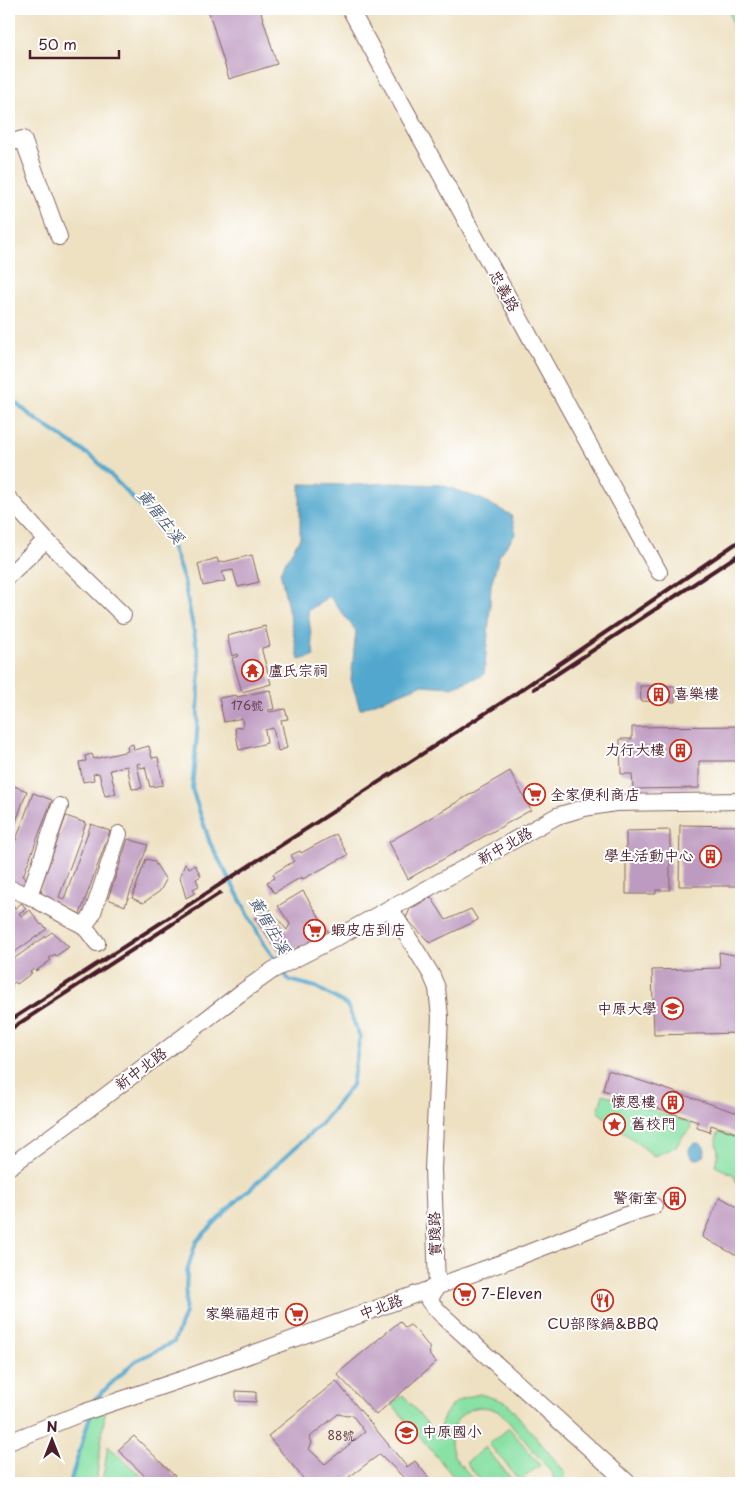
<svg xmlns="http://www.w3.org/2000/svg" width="750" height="1492" viewBox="0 0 750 1492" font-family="'Playpen Sans','LXGW WenKai TC',sans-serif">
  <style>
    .green { fill: #89e1a5; stroke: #6a8068 }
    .water { fill: #51a7cd; stroke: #4e637c }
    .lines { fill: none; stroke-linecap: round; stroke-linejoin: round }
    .stream { stroke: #51a7cd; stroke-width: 4 }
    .building { fill: #bd9ac0; fill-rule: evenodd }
    .minor-casing { stroke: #836360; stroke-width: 18 }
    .minor { stroke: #fff; stroke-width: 16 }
    .rail { stroke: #4a1f2b; stroke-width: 4 }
    .labels { text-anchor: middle; stroke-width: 4; stroke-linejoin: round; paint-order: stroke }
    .number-label { font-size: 12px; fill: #673e50 }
    .street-label { font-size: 15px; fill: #4a1f2b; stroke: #fff }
    .poi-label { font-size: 15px; fill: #4a1f2b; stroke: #fff; text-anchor: start }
    .water-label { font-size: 16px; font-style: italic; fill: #4d5c74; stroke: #fff }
  </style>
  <rect width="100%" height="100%" fill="#fff"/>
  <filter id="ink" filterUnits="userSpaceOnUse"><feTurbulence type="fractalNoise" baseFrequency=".02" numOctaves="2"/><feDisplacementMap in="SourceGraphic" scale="10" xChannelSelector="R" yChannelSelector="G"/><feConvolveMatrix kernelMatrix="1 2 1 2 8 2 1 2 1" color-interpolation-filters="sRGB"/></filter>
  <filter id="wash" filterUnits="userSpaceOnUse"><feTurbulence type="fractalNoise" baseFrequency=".0096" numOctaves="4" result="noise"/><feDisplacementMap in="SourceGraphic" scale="20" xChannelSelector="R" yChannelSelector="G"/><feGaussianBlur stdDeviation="1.12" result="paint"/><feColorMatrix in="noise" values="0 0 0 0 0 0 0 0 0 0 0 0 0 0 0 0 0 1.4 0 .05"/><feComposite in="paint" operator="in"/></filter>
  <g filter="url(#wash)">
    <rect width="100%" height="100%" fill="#eee1c2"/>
    <path class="green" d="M729,9H741V65Z
      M603,1094L691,1123L690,1130L682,1137L676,1147L654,1156L598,1112Z
      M719,1132L741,1139V1192L739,1191L734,1175L715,1166L718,1153L716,1139Z
      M480,1394L506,1402L565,1472L566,1483H554L553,1474C540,1459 528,1444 515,1430C510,1424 505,1416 499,1412C471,1396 443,1423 453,1453C455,1460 472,1477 477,1483H459L392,1404L403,1395L438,1436C444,1409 451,1400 480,1394Z
      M106,1405L96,1483H70L92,1409Z
      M509,1428L540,1465L520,1481L489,1444Z
      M108,1446L149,1483H102Z
      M485,1447L515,1483H483L466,1463Z"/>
    <path class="water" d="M392,483L442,485L481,499L511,515L516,533L499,556L491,585L489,624L484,675L452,687L421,685L360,709L351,680L356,631L329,596L308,611L314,656L299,660L280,571L300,538V484L352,485Z
      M689 1151a8 8 0 1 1 16 0a8 8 0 1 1-16 0Z"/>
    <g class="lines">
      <path class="stream" d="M9,396L31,416L95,459L149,515L173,549L184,581L200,663L197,734L192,789L210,843L264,944L277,962
        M93,1404L95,1399L135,1361L174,1342L185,1313L187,1271L196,1242L227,1210L322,1123L352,1085L360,1037L347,1005L316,987L289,980L282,970
        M70,1483L90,1416"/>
    </g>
    <g id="blocks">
      <path class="building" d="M208,9H260L277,64L229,79Z
        M252,555L259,582L238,587L233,570L222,572L225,581L203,586L198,564L217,558L219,563Z
        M265,626L270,646L262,648V651L271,684L242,692L232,658L239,656L238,654L232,656L227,636Z
        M640,686H675V702L641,701Z
        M270,690L274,709L268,710L269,712L285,709L288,719L281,720L287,748L278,751L273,728L265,730L267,743L239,750L235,728L243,727L242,718L224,722L219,698L236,695L237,697Z
        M741,726V761H699V788L633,789L632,774H621L620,739H632V727Z
        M133,744L134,750L149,746L152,758L158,757L163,785L150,787L145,767L141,768L140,763L137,764L142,788L132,789L127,766L110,770L116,794L105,796L99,773L93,774L94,780L83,782L79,762L86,761L85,756L92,754L94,759L128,751L127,746Z
        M510,771L531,810L408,879L389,842Z
        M9,784L27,791L9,841Z
        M33,793L52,800L23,876L26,878L23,887L18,883L9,880V859Z
        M66,816L86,823L59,897L64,899L91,824L110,831L80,914L41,895L42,891L40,890Z
        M680,825L741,826V886H679Z
        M670,830V890H656V894H626V831Z
        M336,834L348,855L303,879L302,877L293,882L274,893L267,882L275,878L273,874L294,861L291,855L300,851L301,853Z
        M128,839L148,845L125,906L108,899Z
        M146,859L154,861L166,880L160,891L143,903L132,898Z
        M185,864L189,868L195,865L201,876L196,879L199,886L193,889L195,893L186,898L180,877Z
        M303,891L329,933L302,948L300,946L283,957L255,918L269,908L287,930L290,924L278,906Z
        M431,897L446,920L471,909L478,920L430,943L406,918L410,909Z
        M9,898L15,908L22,903L26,909L19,913L21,916L30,910L41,925L42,924L47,929L9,956Z
        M52,932L69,947L56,956L55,954L49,958L51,960L36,971L34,969L30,972L32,973L17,984L15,982L11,985L13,987L9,990V962Z
        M719,952L734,955L741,960V1033L654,1035L652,970L720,968Z
        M608,1070L741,1114V1135L711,1125L710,1132L697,1128L698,1122L603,1090Z
        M679,1193L681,1200L672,1203L669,1202V1197Z
        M720,1197L741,1209V1258L702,1237Z
        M400,1321L405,1328L410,1325L416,1330L429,1347L430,1356L436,1362L376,1415L337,1374Z
        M336,1381L407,1467L415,1461L433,1483H406V1480L380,1454L341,1483H307L268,1436ZM338,1414L347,1416L352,1415L365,1432L325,1464L309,1449L312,1443L310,1437Z
        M236,1391L256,1392V1402L236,1401Z
        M134,1436L180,1481L178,1483H152L118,1450Z"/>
    </g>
  </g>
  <g filter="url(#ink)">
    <use href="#blocks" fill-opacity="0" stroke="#836360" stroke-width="1"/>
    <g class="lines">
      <defs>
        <path id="minor" d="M350,9L659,572
          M9,143L23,139L59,237
          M9,499L46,540L123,615
          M9,575L46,540
          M9,888L29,896L84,926L97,943
          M29,896L60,806
          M390,908L431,974L437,988L440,1017L433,1169L437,1286L429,1301L440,1313L485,1354L628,1483
          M84,926L92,915L119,834
          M9,1167L83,1113L242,992L273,970L336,938L390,908L407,900L557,816L584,808L615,803L741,801
          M9,1442L79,1414L189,1377L515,1258L626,1215L654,1206"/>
      </defs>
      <use href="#minor" class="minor-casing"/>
      <use href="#minor" class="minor"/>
      <path class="rail" d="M534,689L741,553
        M9,1021L518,692L741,540
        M9,1030L220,893"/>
    </g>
  </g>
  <defs>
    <symbol id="temple-ring" viewBox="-11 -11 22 22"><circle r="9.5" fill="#fff" stroke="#c8321e" stroke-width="1.5"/><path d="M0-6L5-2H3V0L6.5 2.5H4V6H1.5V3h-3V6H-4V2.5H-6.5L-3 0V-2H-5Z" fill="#c8321e"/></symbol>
    <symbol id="building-ring" viewBox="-11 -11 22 22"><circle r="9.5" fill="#fff" stroke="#c8321e" stroke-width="1.5"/><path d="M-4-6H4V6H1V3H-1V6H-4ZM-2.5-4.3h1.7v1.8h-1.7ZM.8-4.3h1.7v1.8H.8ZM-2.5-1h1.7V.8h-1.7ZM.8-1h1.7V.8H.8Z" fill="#c8321e"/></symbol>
    <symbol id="supermarket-ring" viewBox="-11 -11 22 22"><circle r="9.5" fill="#fff" stroke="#c8321e" stroke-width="1.5"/><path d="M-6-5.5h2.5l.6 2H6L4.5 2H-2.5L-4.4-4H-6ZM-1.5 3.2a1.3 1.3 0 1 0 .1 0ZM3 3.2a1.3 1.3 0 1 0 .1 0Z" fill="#c8321e"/></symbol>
    <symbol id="university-ring" viewBox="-11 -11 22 22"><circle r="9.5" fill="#fff" stroke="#c8321e" stroke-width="1.5"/><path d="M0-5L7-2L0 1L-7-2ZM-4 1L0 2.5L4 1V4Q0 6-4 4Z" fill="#c8321e"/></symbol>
    <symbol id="sight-ring" viewBox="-11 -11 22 22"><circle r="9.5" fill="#fff" stroke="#c8321e" stroke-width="1.5"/><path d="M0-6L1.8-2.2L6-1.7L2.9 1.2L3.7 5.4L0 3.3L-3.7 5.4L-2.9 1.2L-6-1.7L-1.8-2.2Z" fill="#c8321e"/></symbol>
    <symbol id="restaurant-ring" viewBox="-11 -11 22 22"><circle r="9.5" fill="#fff" stroke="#c8321e" stroke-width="1.5"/><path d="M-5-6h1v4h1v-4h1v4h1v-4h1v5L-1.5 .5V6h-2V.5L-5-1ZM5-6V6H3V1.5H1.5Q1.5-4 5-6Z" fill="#c8321e"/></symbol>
    <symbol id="school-ring" viewBox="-11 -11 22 22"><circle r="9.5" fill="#fff" stroke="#c8321e" stroke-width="1.5"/><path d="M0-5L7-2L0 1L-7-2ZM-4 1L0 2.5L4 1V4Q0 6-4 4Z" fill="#c8321e"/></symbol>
  </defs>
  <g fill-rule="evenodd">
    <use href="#temple-ring" x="240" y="658" width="25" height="25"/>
    <use href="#building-ring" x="646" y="682" width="25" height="25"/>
    <use href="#building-ring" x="668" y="738" width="25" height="25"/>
    <use href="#supermarket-ring" x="522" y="782" width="25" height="25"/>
    <use href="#building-ring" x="698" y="844" width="25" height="25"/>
    <use href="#supermarket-ring" x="302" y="918" width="25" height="25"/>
    <use href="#university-ring" x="660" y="996" width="25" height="25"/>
    <use href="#building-ring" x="660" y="1090" width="25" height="25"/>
    <use href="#sight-ring" x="602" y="1112" width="25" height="25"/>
    <use href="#building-ring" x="662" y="1186" width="25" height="25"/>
    <use href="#supermarket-ring" x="452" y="1282" width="25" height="25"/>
    <use href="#restaurant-ring" x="590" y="1288" width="25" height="25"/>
    <use href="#supermarket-ring" x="284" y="1302" width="25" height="25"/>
    <use href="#school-ring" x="394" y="1420" width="25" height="25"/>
  </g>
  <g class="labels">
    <g class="number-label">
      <text x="247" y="710">176號</text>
      <text x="341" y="1440">88號</text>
    </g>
    <g class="street-label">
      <text transform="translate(504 291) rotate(61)" y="5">忠義路</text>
      <text transform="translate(505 846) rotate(-29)" y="5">新中北路</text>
      <text transform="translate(141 1069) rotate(-37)" y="5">新中北路</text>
      <text transform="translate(435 1234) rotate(-92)" y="5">實踐路</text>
      <text transform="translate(381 1307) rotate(-20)" y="5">中北路</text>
    </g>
    <g class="poi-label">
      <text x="268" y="676">盧氏宗祠</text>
      <text x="674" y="699">喜樂樓</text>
      <text x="665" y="755" text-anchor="end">力行大樓</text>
      <text x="550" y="800">全家便利商店</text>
      <text x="694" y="861" text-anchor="end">學生活動中心</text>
      <text x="331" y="935">蝦皮店到店</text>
      <text x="657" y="1014" text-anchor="end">中原大學</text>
      <text x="656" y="1107" text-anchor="end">懷恩樓</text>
      <text x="631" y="1129">舊校門</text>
      <text x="658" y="1203" text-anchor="end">警衛室</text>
      <text x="481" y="1299">7-Eleven</text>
      <text x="280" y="1319" text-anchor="end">家樂福超市</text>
      <text x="603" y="1329" text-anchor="middle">CU部隊鍋&amp;BBQ</text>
      <text x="422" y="1437">中原國小</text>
    </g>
    <g class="water-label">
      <text transform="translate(161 516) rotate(52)" y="6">黃厝庄溪</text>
      <text transform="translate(270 925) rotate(60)" y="6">黃厝庄溪</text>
    </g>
  </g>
  <rect width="750" height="1492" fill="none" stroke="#fff" stroke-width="30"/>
  <g transform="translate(52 1440)" stroke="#ffffff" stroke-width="4" paint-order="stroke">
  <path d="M0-4L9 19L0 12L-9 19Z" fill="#4a1f2b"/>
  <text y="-8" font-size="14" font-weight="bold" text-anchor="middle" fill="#4a1f2b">N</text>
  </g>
  <path d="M30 50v8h89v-8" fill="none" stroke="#4a1f2b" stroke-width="2.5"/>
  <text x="38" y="50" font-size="15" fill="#4a1f2b" stroke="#ffffff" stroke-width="4" paint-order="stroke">50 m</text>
</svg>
